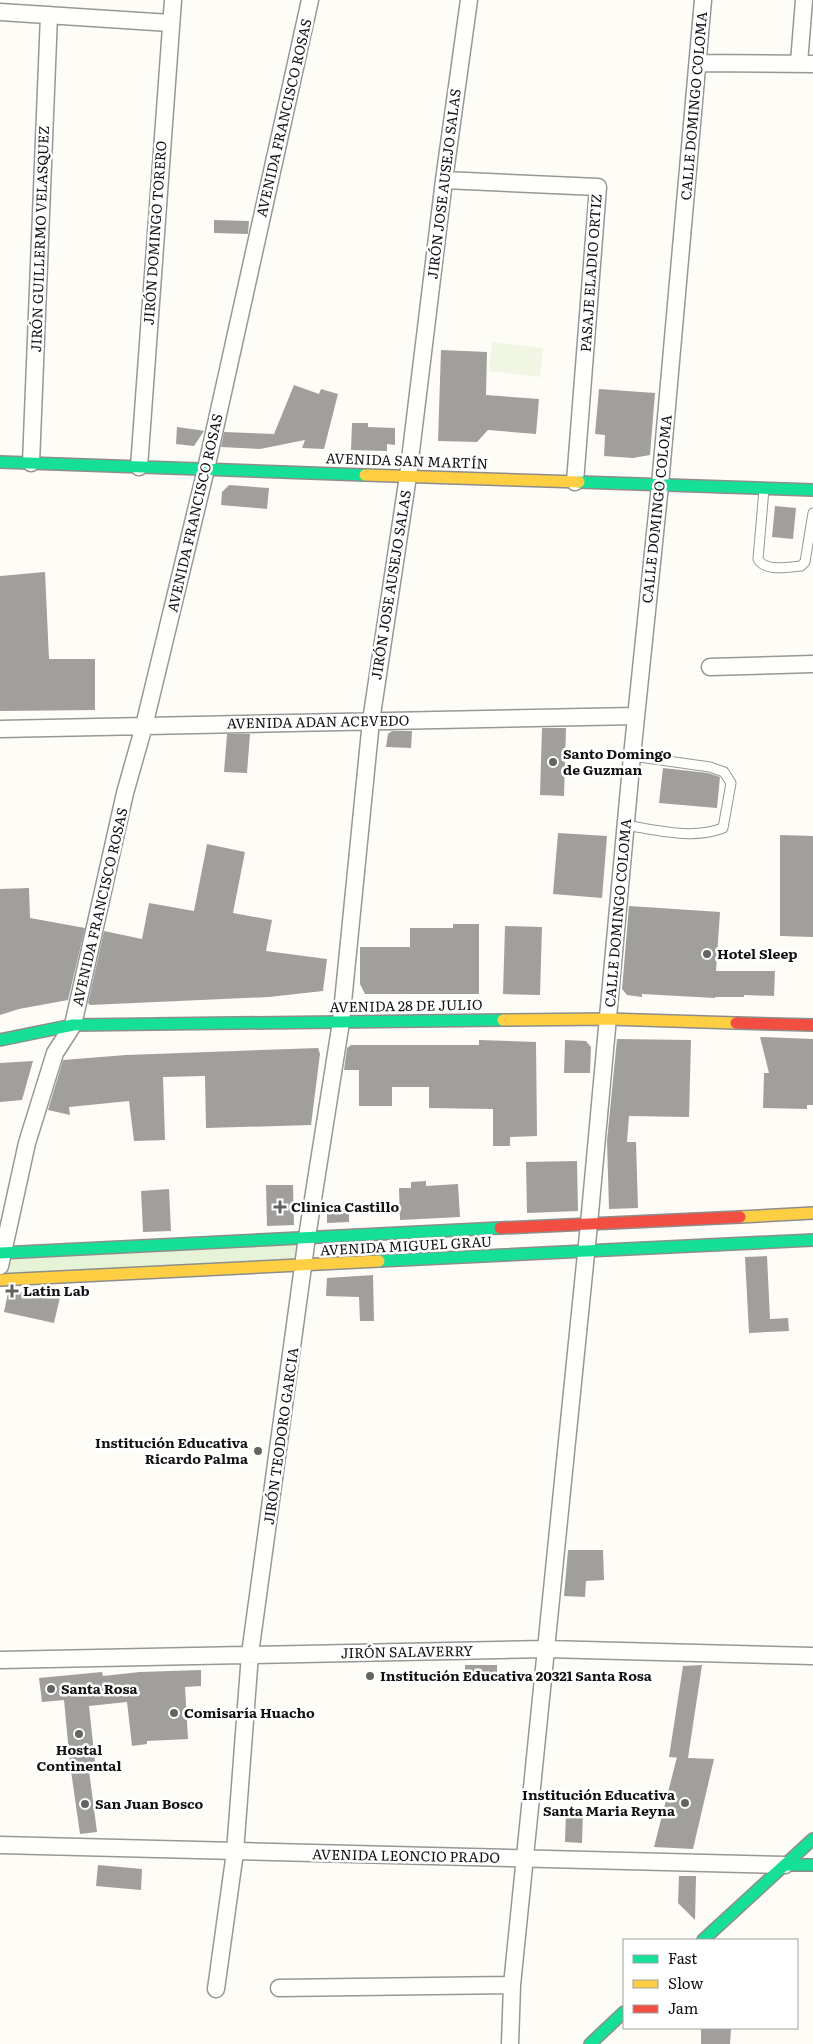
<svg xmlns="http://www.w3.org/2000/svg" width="813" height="2044" viewBox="0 0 813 2044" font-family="Literata,serif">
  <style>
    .green { fill: #e7f3d7 }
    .pitch { fill: #f0f6e1 }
    .building { fill: #a19f9c }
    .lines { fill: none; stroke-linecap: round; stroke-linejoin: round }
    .lane-casing { stroke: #979795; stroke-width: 11 }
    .street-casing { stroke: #979795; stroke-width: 19 }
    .fast-casing { stroke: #8e8d8b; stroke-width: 14 }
    .slow-casing { stroke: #8e8d8b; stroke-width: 14 }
    .jam-casing { stroke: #8e8d8b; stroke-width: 14 }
    .lane { stroke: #fffffe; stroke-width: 9 }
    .street { stroke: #fffffe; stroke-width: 16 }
    .fast { stroke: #16e098; stroke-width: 11 }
    .slow { stroke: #ffcf43; stroke-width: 11 }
    .jam { stroke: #f24e42; stroke-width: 11 }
    .poi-dot { fill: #646362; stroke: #fff; stroke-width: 2 }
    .labels { text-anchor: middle; stroke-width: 5; stroke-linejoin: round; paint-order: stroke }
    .street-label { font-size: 14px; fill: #111; stroke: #fff }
    .poi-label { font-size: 14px; font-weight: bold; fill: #111; stroke: #fff; text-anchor: start }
  </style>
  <rect width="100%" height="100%" fill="#fdfcf7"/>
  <path class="green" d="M301,1242L299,1262L5,1277L12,1258Z"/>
  <path class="pitch" d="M492,342L543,348L540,377L489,371Z"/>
  <path class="building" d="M214,220L249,221L248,234L214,233Z
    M441,350L487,352L486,395L539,399L536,434L488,430L477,442L438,441Z
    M294,385L319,394L321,389L338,394L324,449L302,448L305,440L260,449L221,447L224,432L274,434Z
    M599,389L655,393L650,455L633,458L604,456L605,435L595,434Z
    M352,423H368V427L395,428V445L387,444V451L351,450Z
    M177,427L199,430L204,431L194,446L176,444Z
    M229,485L269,488L267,509L221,505L222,492Z
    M775,506L796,508L793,539L772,537Z
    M45,572L49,659H95V710L0,711V576Z
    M542,728H566L564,796L540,795Z
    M392,731H412L411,748L386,747L388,734Z
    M227,734H250L247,773L224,772Z
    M663,768L708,773L720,777L717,808L659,803Z
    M558,833L607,836L602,898L553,894Z
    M780,835L813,836V937L780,936Z
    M207,844L245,852L233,913L272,920L266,951L327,959L323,991L269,997L90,1005L88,1003L104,931L142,939L149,903L194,911Z
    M29,888L30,918L85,928L68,1000L19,1009L0,1015V889Z
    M629,906L720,912L716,971H775L774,996L744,995V997H715V998L642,994V997L627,995L622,989Z
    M453,924H479V994H365L360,984V947H410V928H453Z
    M505,926L542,927L540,995L503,994Z
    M760,1037L813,1039V1105H807V1109L763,1108L764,1073H769Z
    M617,1039L691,1040L689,1117L629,1116L627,1142H636L638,1208L609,1209L607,1141Z
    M479,1040L536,1042L537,1136L510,1137V1146H493V1109L429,1108V1087H392V1106H359V1070H344L347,1048L351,1045H479Z
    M565,1040L586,1041L591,1047L590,1073H564Z
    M318,1048L320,1054L311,1125L206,1128L205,1076L163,1077L165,1140L134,1141L129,1101L69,1107L70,1115L48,1110L63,1060L126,1055Z
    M33,1061L22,1100L0,1102V1063Z
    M577,1161L578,1211L527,1213L526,1162Z
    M426,1181V1186L458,1184L460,1217L400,1220L399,1188H411V1182Z
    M266,1185H293L294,1225L267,1226Z
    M169,1189L171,1231L143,1232L141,1191Z
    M349,1210V1222L327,1223V1211Z
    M767,1256L770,1319L788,1318L789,1331L749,1333L745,1257Z
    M373,1275L374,1321H360L359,1297L326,1296L327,1278Z
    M39,1292L60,1297L54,1323L4,1312L8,1293Z
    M568,1550H603L604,1580L586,1581L585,1597L564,1596Z
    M465,1665H497V1682H465Z
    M702,1665L688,1758L714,1759L693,1849L654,1847L677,1757L682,1758L669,1757L683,1666Z
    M201,1670V1686L185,1687L188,1739L147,1741V1744L132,1746L127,1702L89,1706L95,1762L88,1763L97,1832L80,1834L70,1764L64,1700L42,1702L39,1678L102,1672L103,1676L140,1672Z
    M566,1812H583L582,1843L565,1842Z
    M98,1865L142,1869L141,1890L96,1886Z
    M679,1876H696L695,1920L678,1903Z
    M701,2028H731L730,2044H701Z"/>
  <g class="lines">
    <defs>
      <path id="lane" d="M764,489L758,559C765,572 787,567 801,566L805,562L813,513
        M625,825C657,830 692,840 723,828L731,783L724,772L710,767L632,756"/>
      <path id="street" d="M0,12L170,23
        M698,63L813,64
        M799,63L804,0
        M444,180L598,187L575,482
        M31,463L49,15
        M139,467L173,0
        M710,667L813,664
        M0,729L636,716
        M0,1266L27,1143L55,1053L73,1025L125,793L144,726L206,469L310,0
        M0,1660L546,1649L813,1656
        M0,1845L785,1865
        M279,1988L512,1985
        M216,1989L235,1852L250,1654L307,1237L341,1022L371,721L408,476L444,180L469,0
        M510,2044L512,1985L589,1224L632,756L660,485L703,0"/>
      <path id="fast" d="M0,462L365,475
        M579,482L813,490
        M0,1040L73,1025L503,1020
        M0,1253L500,1228
        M379,1261L813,1240
        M785,1865H813
        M703,1940L813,1839
        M590,2044L624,2012"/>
      <path id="slow" d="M365,475L579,482
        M503,1020L608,1019L736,1023
        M740,1217L813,1213
        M0,1280L379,1261"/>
      <path id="jam" d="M736,1023L813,1025
        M500,1228L740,1217"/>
    </defs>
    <use href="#lane" class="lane-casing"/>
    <use href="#street" class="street-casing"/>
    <use href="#fast" class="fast-casing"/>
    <use href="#slow" class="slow-casing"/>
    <use href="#jam" class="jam-casing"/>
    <use href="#lane" class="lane"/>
    <use href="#street" class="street"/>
    <use href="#fast" class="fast"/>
    <use href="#slow" class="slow"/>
    <use href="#jam" class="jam"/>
  </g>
  <g class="poi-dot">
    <circle cx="553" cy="762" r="5"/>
    <circle cx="707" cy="954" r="5"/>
    <path d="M277.5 1199.5h5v5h5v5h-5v5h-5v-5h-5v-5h5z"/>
    <path d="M9.5 1283.5h5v5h5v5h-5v5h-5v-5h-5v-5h5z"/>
    <circle cx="258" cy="1451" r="5"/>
    <circle cx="370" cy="1676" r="5"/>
    <circle cx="51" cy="1689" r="5"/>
    <circle cx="174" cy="1713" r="5"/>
    <circle cx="79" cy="1734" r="5"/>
    <circle cx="685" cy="1803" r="5"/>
    <circle cx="85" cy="1804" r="5"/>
  </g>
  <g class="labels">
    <g class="street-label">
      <text transform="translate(694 106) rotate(-85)" y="5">CALLE DOMINGO COLOMA</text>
      <text transform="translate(284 118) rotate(-77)" y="5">AVENIDA FRANCISCO ROSAS</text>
      <text transform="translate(444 184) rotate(-83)" y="5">JIRÓN JOSE AUSEJO SALAS</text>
      <text transform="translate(155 233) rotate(-86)" y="5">JIRÓN DOMINGO TORERO</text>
      <text transform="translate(40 239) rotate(-88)" y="5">JIRÓN GUILLERMO VELASQUEZ</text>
      <text transform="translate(591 273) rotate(-86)" y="5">PASAJE ELADIO ORTIZ</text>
      <text transform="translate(407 461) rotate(2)" y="5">AVENIDA SAN MARTÍN</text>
      <text transform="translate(657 509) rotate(-84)" y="5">CALLE DOMINGO COLOMA</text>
      <text transform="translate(195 513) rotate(-77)" y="5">AVENIDA FRANCISCO ROSAS</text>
      <text transform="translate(391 585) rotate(-81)" y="5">JIRÓN JOSE AUSEJO SALAS</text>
      <text transform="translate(318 722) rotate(-1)" y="5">AVENIDA ADAN ACEVEDO</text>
      <text transform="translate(100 907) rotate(-77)" y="5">AVENIDA FRANCISCO ROSAS</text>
      <text transform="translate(618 913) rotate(-85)" y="5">CALLE DOMINGO COLOMA</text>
      <text transform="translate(406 1006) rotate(-1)" y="5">AVENIDA 28 DE JULIO</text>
      <text transform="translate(406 1246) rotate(-3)" y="5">AVENIDA MIGUEL GRAU</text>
      <text transform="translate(281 1436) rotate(-82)" y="5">JIRÓN TEODORO GARCIA</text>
      <text transform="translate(407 1652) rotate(-1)" y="5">JIRÓN SALAVERRY</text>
      <text transform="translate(406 1856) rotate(1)" y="5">AVENIDA LEONCIO PRADO</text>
    </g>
    <g class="poi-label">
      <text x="563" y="759">Santo Domingo<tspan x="563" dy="16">de Guzman</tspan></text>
      <text x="717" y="959">Hotel Sleep</text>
      <text x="291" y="1212">Clinica Castillo</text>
      <text x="23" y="1296">Latin Lab</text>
      <text x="248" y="1448" text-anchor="end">Institución Educativa<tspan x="248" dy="16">Ricardo Palma</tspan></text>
      <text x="380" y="1681">Institución Educativa 20321 Santa Rosa</text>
      <text x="61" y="1694">Santa Rosa</text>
      <text x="184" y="1718">Comisaría Huacho</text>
      <text x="79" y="1755" text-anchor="middle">Hostal<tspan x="79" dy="16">Continental</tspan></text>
      <text x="675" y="1800" text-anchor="end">Institución Educativa<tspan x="675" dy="16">Santa Maria Reyna</tspan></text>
      <text x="95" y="1809">San Juan Bosco</text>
    </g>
  </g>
  <rect x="623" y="1939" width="175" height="90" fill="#ffffff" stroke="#a0a0a0"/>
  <rect x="633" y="1955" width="25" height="8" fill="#16e098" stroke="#a0a0a0"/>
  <text x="668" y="1964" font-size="15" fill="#111111">Fast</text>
  <rect x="633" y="1980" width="25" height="8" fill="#ffcf43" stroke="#a0a0a0"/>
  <text x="668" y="1989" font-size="15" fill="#111111">Slow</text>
  <rect x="633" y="2005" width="25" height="8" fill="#f24e42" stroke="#a0a0a0"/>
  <text x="668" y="2014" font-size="15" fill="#111111">Jam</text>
</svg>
